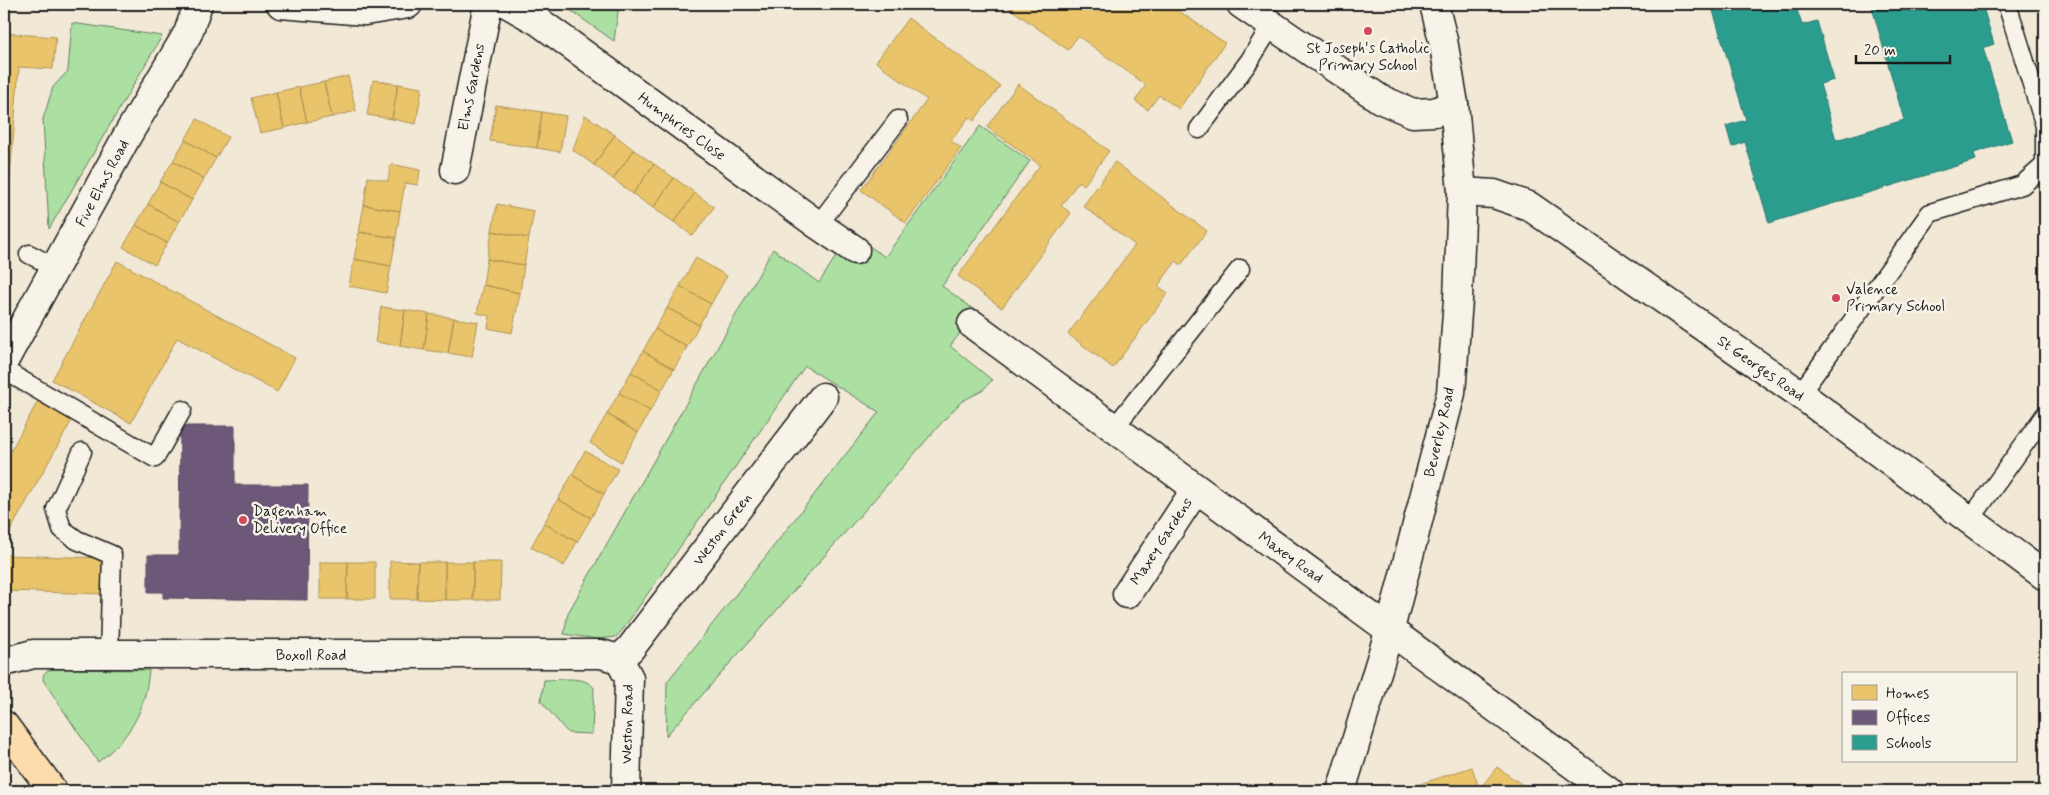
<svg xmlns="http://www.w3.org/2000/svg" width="2049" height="795" viewBox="0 0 2049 795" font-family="Mynerve,sans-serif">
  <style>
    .green { fill: #abe0a2; stroke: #647e5f }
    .homes { fill: #e9c46a; stroke: #ac9253 }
    .offices { fill: #6d597a; stroke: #55475e }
    .schools { fill: #2a9d8f; stroke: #26766c }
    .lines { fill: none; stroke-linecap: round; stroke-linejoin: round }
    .lane-casing { stroke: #1c1c1c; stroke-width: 21 }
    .street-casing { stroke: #1c1c1c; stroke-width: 31 }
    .secondary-casing { stroke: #1c1c1c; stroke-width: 31 }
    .primary-casing { stroke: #1c1c1c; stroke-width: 31 }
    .lane { stroke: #f7f3e8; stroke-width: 18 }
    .street { stroke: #f7f3e8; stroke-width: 28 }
    .secondary { stroke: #f7f3e8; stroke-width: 28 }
    .primary { stroke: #fcdcac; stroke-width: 28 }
    .poi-dot { fill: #d1495b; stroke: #f7f3e8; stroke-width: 2 }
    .labels { text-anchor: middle; stroke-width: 5; stroke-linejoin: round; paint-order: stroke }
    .poi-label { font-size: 15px; fill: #1c1c1c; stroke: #f7f3e8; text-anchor: start }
    .street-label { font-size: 15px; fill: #1c1c1c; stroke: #f7f3e8 }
  </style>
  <rect width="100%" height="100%" fill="#f1e8d6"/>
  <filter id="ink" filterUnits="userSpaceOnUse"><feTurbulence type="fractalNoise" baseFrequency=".02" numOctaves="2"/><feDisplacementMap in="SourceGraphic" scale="10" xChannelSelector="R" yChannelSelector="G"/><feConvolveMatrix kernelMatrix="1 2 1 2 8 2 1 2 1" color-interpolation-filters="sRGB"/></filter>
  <g filter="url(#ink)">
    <path class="green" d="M563,4H619L614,41L564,6Z
      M72,23L162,36L49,229L43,119L53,87L68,71Z
      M980,126L1030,161L942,286L977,312L950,346L992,380L982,391L962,401L945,419L666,736L667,682L879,412L805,366L624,628L616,637L597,639L564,634L568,613L773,249L819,283L851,233L885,257Z
      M53,669L149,670C145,712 131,736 98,762L43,680C43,672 46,671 53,669Z
      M544,680C559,680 585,675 594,688L592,734L568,733L541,701Z"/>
    <path class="homes" d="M1006,4H1169L1225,43L1179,109L1159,95L1148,110L1135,101L1146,85L1078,36L1068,50L1005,5Z
      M908,18L1000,86L974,121L969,117L951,141L961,148L906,223L861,190L927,100L876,62Z
      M4,33L56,37L53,69L19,67L7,214H4Z
      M348,76L356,111L332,117L324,82Z
      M373,80L398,84L392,119L367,115Z
      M324,82L332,117L307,122L299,87Z
      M398,84L422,88L416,124L392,119Z
      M1018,84L1109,151L1084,185L1079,181L1061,206L1071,213L1002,308L958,276L1040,165L987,127Z
      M299,87L307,122L284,128L276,92Z
      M276,92L284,128L260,133L251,98Z
      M496,105L542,112L537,148L490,141Z
      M542,112L566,116L560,152L537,148Z
      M585,115L615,135L594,165L573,150Z
      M197,119L228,137L216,158L185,140Z
      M615,135L634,150L613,179L594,165Z
      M185,140L216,158L204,179L173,161Z
      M634,150L654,164L633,194L613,179Z
      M173,161L204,179L192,200L160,182Z
      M1115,162L1207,231L1181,265L1176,261L1158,286L1168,293L1113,368L1068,334L1135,245L1083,206Z
      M391,164L420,170L418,185L405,183L400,211L364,205L368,177L388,181Z
      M654,164L674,178L653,208L633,194Z
      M674,178L695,193L674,222L653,208Z
      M160,182L192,200L179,222L148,204Z
      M695,193L714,207L693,236L674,222Z
      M148,204L179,222L167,243L136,225Z
      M497,204L534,211L529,238L492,231Z
      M364,205L400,211L396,238L359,232Z
      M136,225L167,243L155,265L123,247Z
      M492,231L529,238L524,265L487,259Z
      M359,232L396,238L391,266L354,259Z
      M696,258L727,276L711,304L680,286Z
      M354,259L391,266L386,293L349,286Z
      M487,259L524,265L520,293L483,285Z
      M117,261L295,358L277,392L177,338L131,423L52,380Z
      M483,285L520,293L512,333L488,328L490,316L477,313Z
      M680,286L711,304L699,325L667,308Z
      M381,307L405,310L400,346L375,342Z
      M667,308L699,325L687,347L655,329Z
      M405,310L429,314L424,350L400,346Z
      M429,314L454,318L448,353L424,350Z
      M454,318L478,322L472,357L448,353Z
      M655,329L687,347L674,369L643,351Z
      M643,351L674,369L662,390L631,372Z
      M631,372L662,390L650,411L619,393Z
      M619,393L650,411L638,433L607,414Z
      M38,401L72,420L4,542V463Z
      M607,414L638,433L621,462L590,443Z
      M585,451L618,469L604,494L572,475Z
      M572,475L604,494L591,518L558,499Z
      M558,499L591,518L577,542L544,523Z
      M544,523L577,542L564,566L531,547Z
      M4,555L106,558L105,594L4,591Z
      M390,561L418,562L417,599H390Z
      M320,562H348L347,599H320Z
      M348,562H375V599H347Z
      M418,562H445V600L417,599Z
      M445,562H473V600H445Z
      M473,562H501L500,600H473Z
      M1472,767L1480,791H1419L1417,785Z
      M1497,767L1531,791H1484L1482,786Z"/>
    <path class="offices" d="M180,426H235V485H308L307,600L163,598V592H148V555H179Z"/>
    <path class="schools" d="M1711,4H1795L1802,25L1817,21L1834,80L1820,84L1836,140L1904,120L1871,4H1982L1994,44L1983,48L2012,141L1974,153L1976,160L1769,223L1745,142L1732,147L1726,126L1746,120Z"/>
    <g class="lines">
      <defs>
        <path id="lane" d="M1199,129L1250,60L1271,26
          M818,225L898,120
          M29,254L56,268
          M4,370L155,458L182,410
          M1800,394L1930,213L2022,185L2045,165V126L2007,4
          M1114,428L1240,269
          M82,452L56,509L62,529L77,540L112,555L109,655
          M1970,520L2045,415"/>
        <path id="street" d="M281,4L365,11L408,4
          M508,4L538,21L818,225L855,250
          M1241,4L1380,99L1413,113L1435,112L1454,104
          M455,170L488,4
          M1462,192L1494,194L1529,206L1800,394L2045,576
          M972,324L1609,791
          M4,361L127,136L188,33L198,4
          M1127,594L1196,489
          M619,659L630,649L823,397
          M619,659L629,678L626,791
          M4,662L33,654H601L619,659"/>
        <path id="secondary" d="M1341,791L1390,629L1451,393L1458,300L1462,192L1454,104L1443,40L1434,4"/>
        <path id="primary" d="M4,725L53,791"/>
      </defs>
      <use href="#lane" class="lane-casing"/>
      <use href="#street" class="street-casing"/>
      <use href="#secondary" class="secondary-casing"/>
      <use href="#primary" class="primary-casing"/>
      <use href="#lane" class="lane"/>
      <use href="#street" class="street"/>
      <use href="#secondary" class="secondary"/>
      <use href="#primary" class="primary"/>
    </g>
  </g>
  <g class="poi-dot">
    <circle cx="1368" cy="31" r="5"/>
    <circle cx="1836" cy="298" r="5"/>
    <circle cx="243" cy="520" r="5"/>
  </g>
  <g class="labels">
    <g class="poi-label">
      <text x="1368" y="53" text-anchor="middle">St Joseph's Catholic<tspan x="1368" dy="17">Primary School</tspan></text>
      <text x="1846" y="294">Valence<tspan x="1846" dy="17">Primary School</tspan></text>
      <text x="253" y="516">Dagenham<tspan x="253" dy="17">Delivery Office</tspan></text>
    </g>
    <g class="street-label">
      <text transform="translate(471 87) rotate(-79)" y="5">Elms Gardens</text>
      <text transform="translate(682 126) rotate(36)" y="5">Humphries Close</text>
      <text transform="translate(102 183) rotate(-62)" y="5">Five Elms Road</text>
      <text transform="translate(1761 368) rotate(35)" y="5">St Georges Road</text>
      <text transform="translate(1439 432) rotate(-77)" y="5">Beverley Road</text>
      <text transform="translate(722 529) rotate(-53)" y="5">Weston Green</text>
      <text transform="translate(1161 541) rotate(-57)" y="5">Maxey Gardens</text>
      <text transform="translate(1291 557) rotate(36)" y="5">Maxey Road</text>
      <text x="311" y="660">Boxoll Road</text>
      <text transform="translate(627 724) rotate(-89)" y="5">Weston Road</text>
    </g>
  </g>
  <rect width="2049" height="795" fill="none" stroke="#f7f3e8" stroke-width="20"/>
  <rect x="10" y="10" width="2029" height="775" fill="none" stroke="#1c1c1c" stroke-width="2" filter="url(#ink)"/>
  <rect x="1842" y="672" width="175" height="90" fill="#f7f3e8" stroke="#9f9d96"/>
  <rect x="1852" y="685" width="25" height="15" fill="#e9c46a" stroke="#9f9d96"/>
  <text x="1886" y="698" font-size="15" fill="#1c1c1c">Homes</text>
  <rect x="1852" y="710" width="25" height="15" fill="#6d597a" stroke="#9f9d96"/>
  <text x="1886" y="722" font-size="15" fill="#1c1c1c">Offices</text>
  <rect x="1852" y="735" width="25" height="15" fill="#2a9d8f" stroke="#9f9d96"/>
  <text x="1886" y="748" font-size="15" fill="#1c1c1c">Schools</text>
  <path d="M1856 55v8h94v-8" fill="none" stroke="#1c1c1c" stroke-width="2.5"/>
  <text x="1864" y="55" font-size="15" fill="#1c1c1c" stroke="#f7f3e8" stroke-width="4" paint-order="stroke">20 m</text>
</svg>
